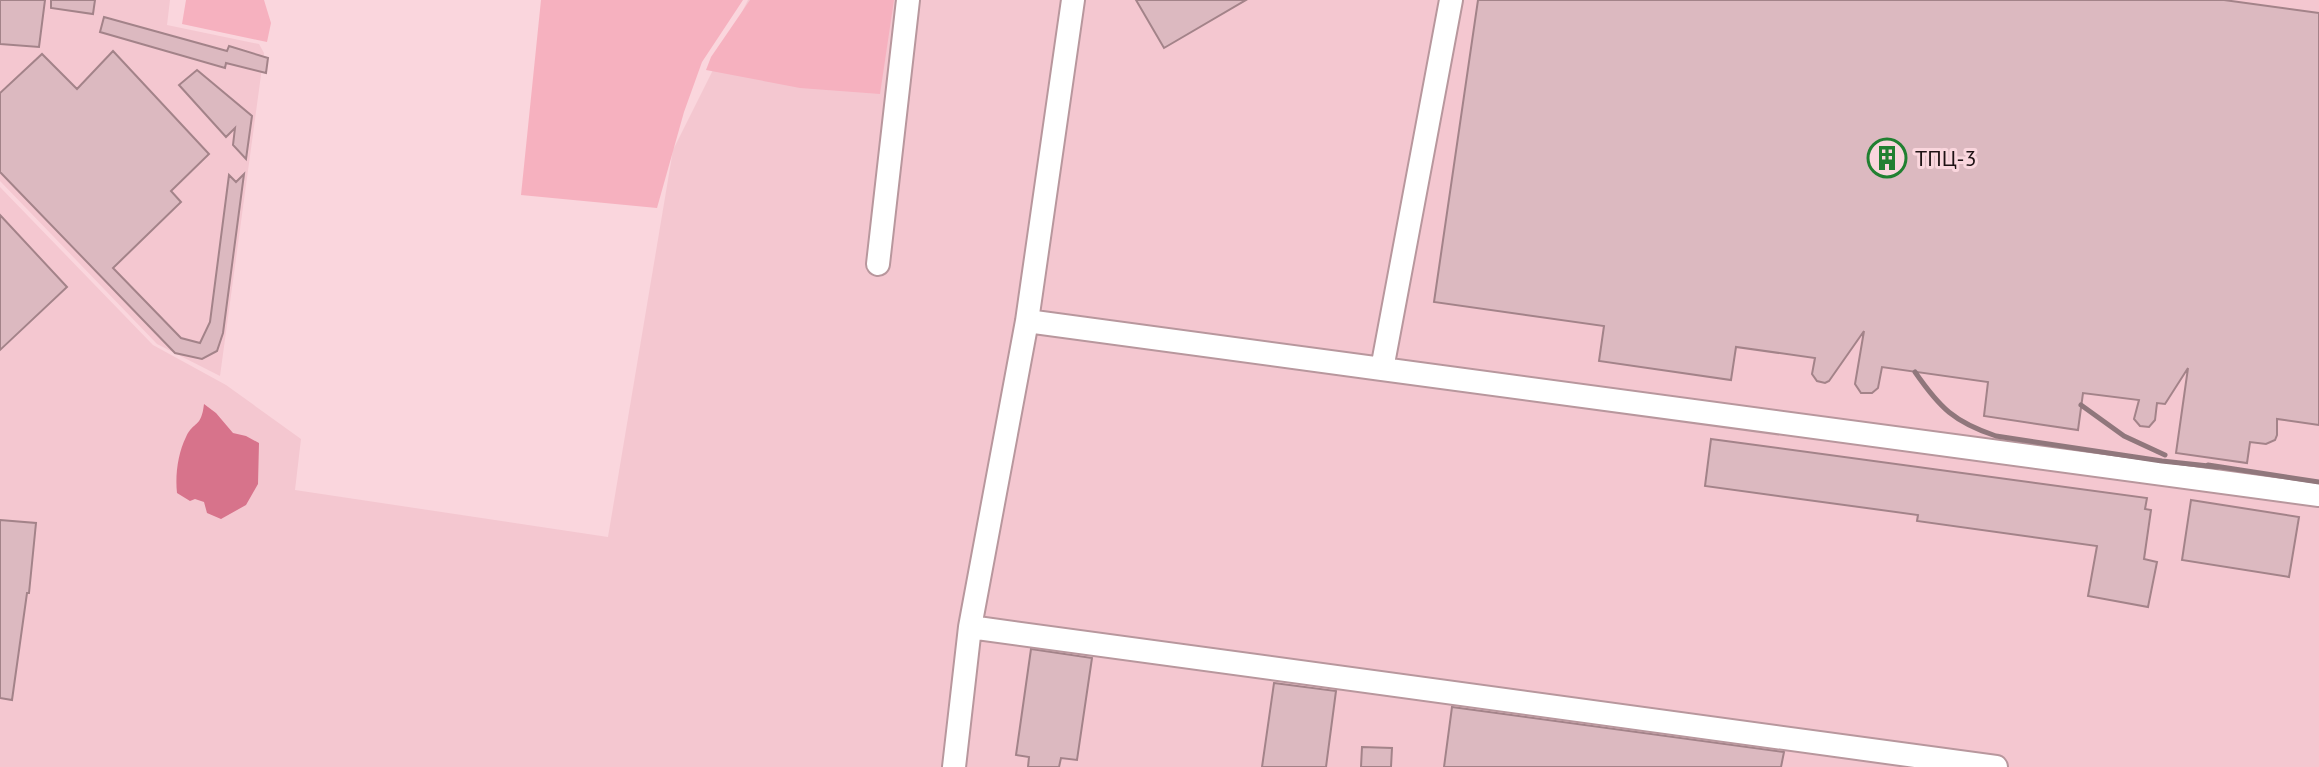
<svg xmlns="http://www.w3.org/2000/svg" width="2319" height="767" viewBox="0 0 2319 767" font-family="'PT Sans',sans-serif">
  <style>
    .built { fill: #f4c7d0 }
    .green { fill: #f6b1bf }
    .water { fill: #d7738b }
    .building { fill: #dcb9c0; stroke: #a38389; stroke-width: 2 }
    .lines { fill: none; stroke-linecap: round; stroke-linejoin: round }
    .minor-casing { stroke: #b8979d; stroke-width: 26 }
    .minor { stroke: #fff; stroke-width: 22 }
    .rail { stroke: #90777c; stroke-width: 5 }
    .labels { text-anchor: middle; stroke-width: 6; stroke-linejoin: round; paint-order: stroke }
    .poi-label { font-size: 22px; fill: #1e1214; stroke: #fad6dd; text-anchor: start }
  </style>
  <rect width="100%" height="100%" fill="#fad6dd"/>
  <path class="built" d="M0,0H170L167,25L259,44L264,53L220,376L157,344L0,181Z
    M748,0H2319V767H0V187L153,345L226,385L301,439L295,490L608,537L673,150Z"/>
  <path class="green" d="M186,0H264L271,23L267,42L182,24Z
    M541,0H743L702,62L684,112L657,208L521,195Z
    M750,0H894L880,94L800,88L706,70L711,57Z"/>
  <path class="water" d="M204,404L216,413L233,433L246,436L259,443L258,484L246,505L221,519L207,513L204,502L195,499L190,501L177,493C175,475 178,453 186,437C194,420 201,429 204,404Z"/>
  <path class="building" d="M0,0H45L39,47L0,44Z
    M51,0H95L93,14L51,8Z
    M1136,0H1246L1164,48Z
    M1478,0H2224L2319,13V425L2277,419V435L2275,440L2266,444L2250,442L2247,463L2176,453L2188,368L2165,404L2157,403L2155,420L2149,427L2140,426L2134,419L2139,400L2083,393L2078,430L1984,416L1988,382L1882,367L1878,388L1872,393H1861L1855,384L1864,331L1829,381L1825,383L1817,381L1812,374L1815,358L1736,347L1731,380L1599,361L1604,326L1434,302Z
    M104,17L227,51L229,46L268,58L266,73L226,63L225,68L100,32Z
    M113,51L209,154L171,191L181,202L113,268L181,338L200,343L210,322L229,175L236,182L244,174L223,333L217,351L202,359L175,353L0,172V93L42,54L77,89Z
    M197,70L252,116L246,159L233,145L235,128L226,137L179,85Z
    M0,215L67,287L0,350Z
    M1711,439L2147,498L2145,509L2151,510L2144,559L2157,562L2148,607L2088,596L2097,546L1917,521L1918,515L1705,486Z
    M2191,500L2299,517L2289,577L2182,560Z
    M0,520L36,523L29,593H27L12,700L0,698Z
    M1031,649L1092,658L1077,760L1061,758L1059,767H1028L1029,757L1016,755Z
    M1274,683L1336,691L1326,767H1262Z
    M1452,707L1784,752L1781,767H1444Z
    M1362,747L1392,748L1391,767H1361Z"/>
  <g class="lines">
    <defs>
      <path id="minor" d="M878,264L908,0
        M1027,321L1382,369L1451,0
        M1382,369L2319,495
        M970,627L1996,767
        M954,767L970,627L1027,321L1073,0"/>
    </defs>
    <use href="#minor" class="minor-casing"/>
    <use href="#minor" class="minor"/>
    <path class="rail" d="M1915,372C1940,408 1954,422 1996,436L2162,461L2218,467
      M2081,405L2124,436L2165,455
      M2208,465L2319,482"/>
  </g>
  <defs>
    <symbol id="building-ring" viewBox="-11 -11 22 22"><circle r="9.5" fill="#fad6dd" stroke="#218031" stroke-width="1.5"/><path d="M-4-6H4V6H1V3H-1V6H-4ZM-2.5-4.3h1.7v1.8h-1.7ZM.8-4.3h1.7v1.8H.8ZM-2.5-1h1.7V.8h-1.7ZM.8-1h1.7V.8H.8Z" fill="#218031"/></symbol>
  </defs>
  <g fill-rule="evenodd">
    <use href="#building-ring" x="1865" y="136" width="44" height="44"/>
  </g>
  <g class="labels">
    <g class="poi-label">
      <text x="1915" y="166">ТПЦ-3</text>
    </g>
  </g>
</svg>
